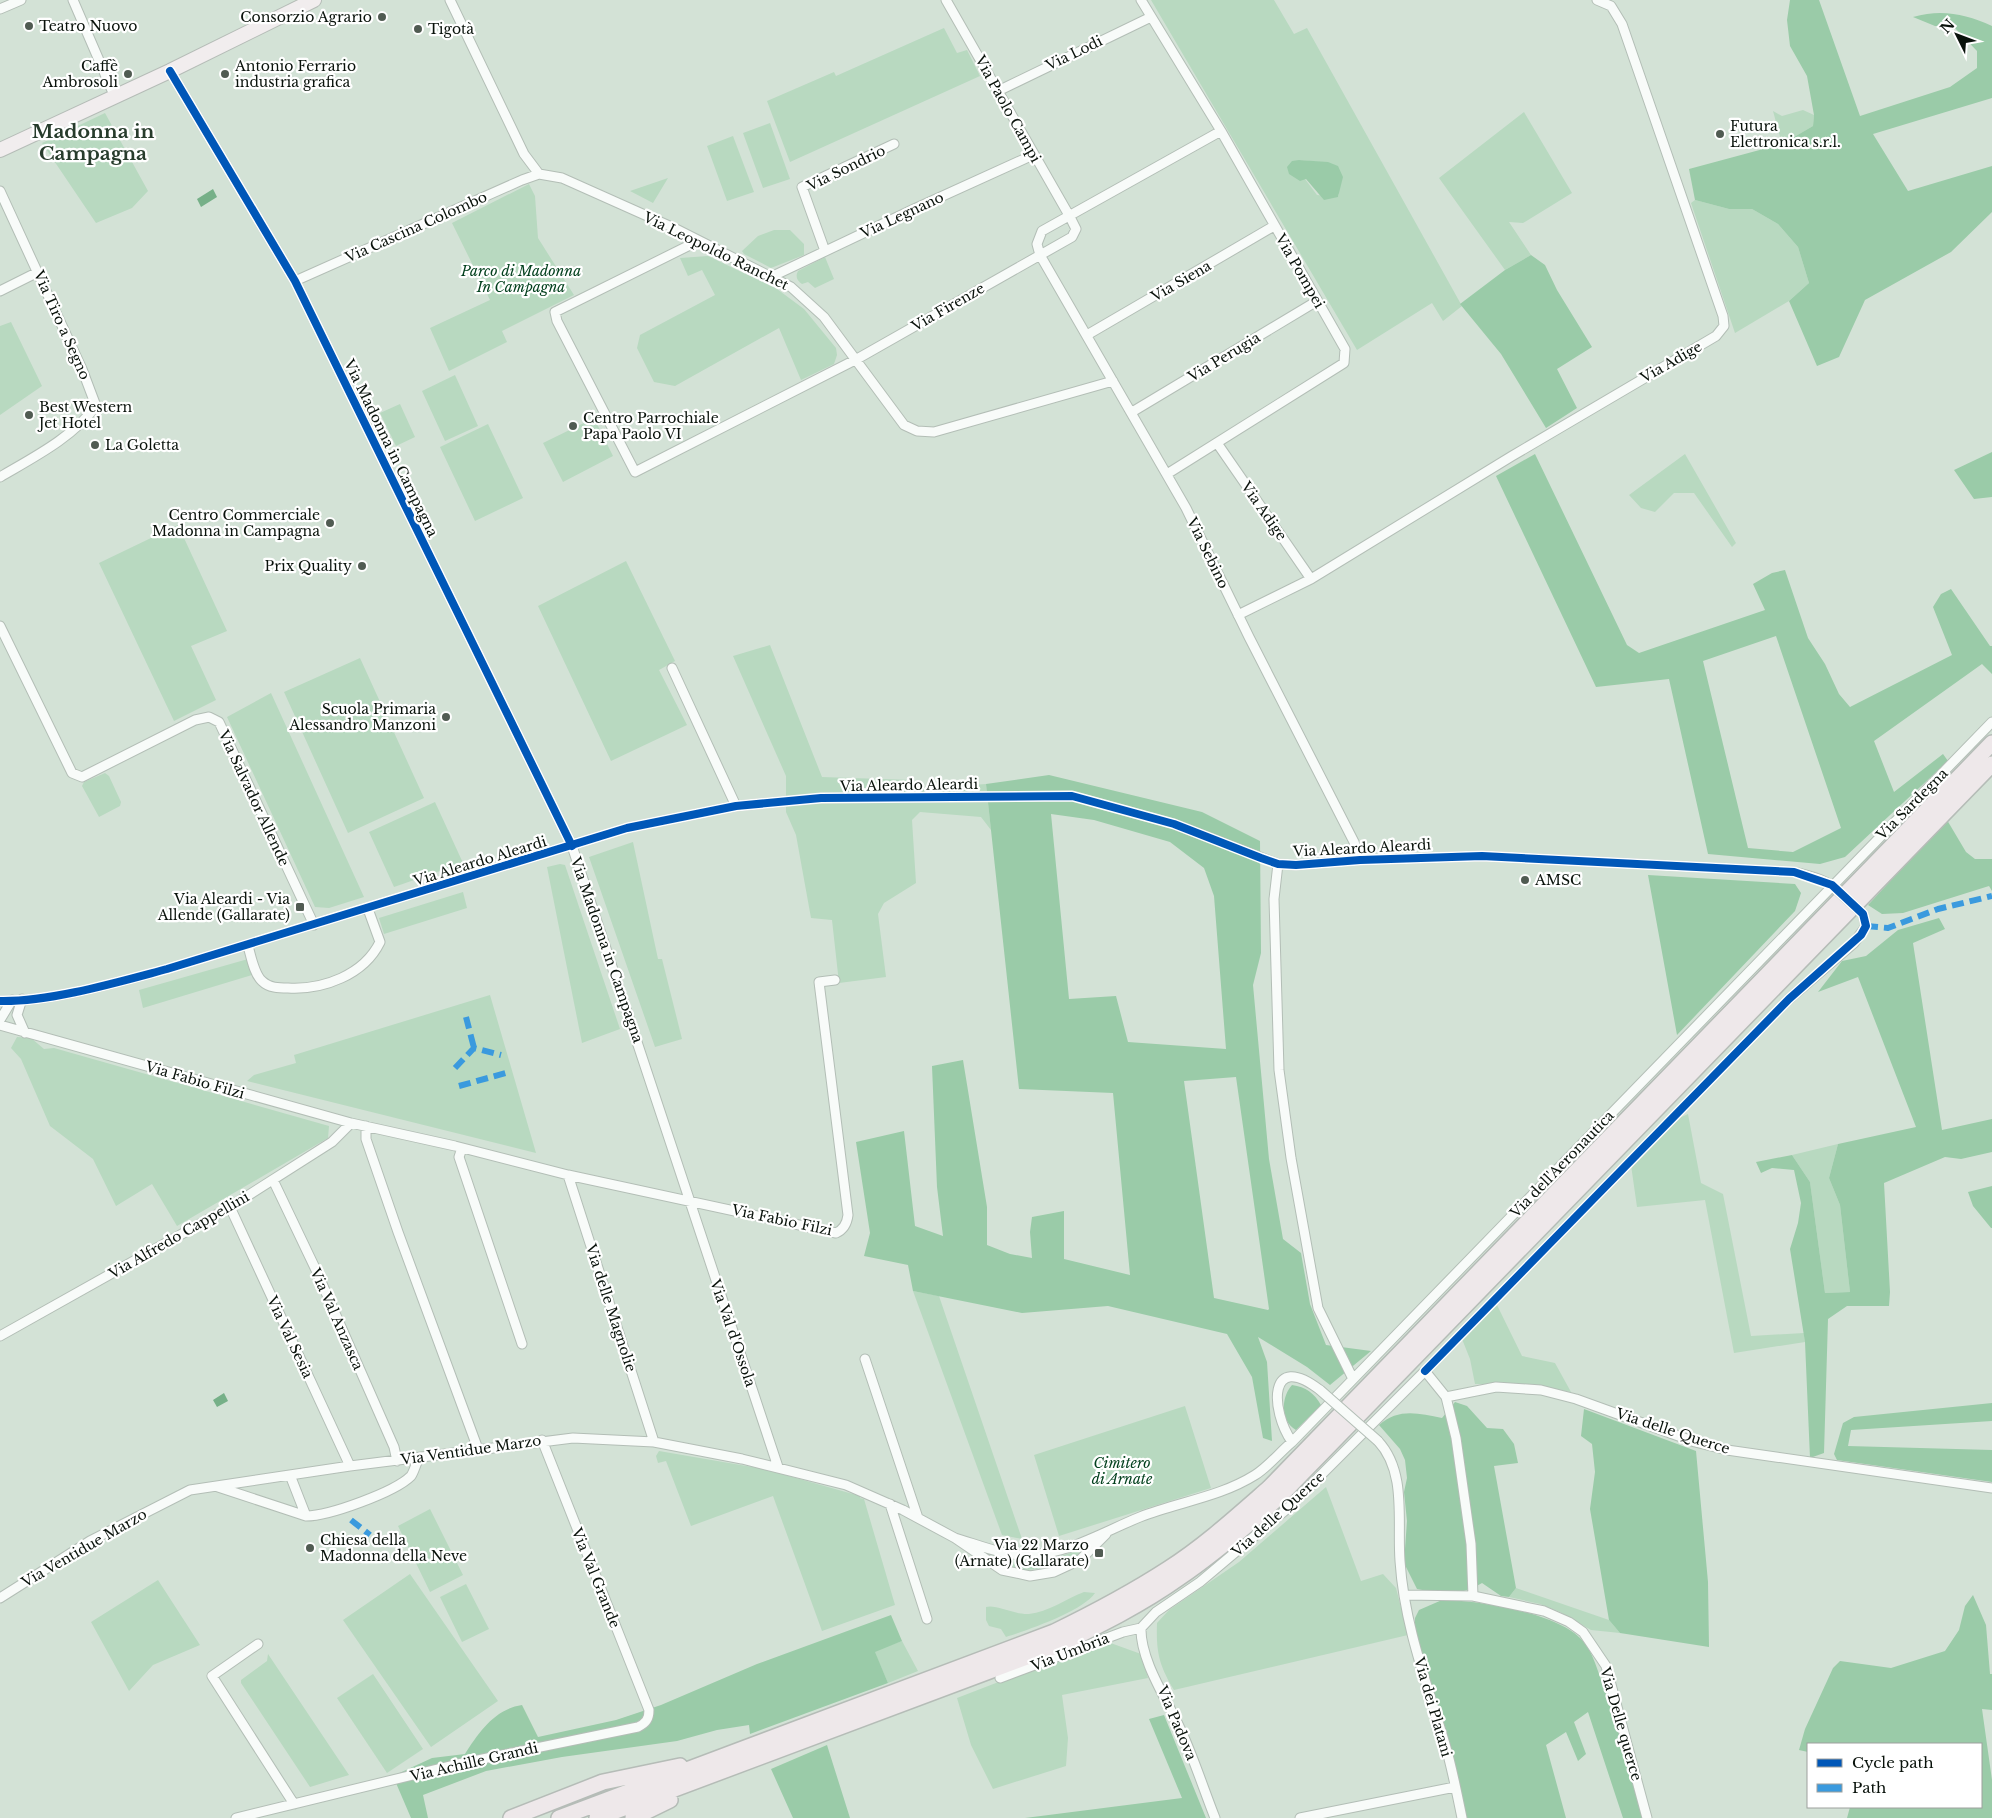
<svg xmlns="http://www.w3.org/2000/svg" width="1992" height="1818" viewBox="0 0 1992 1818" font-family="'Libre Baskerville',serif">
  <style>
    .green { fill: #b8d9c0; fill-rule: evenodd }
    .forest { fill: #9acba8; fill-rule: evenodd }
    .water { fill: #76b088 }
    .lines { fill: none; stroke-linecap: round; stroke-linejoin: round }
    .minor-casing { stroke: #b3beb6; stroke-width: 11 }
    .primary-casing { stroke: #b5bcb7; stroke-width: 16 }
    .trunk-casing { stroke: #b5bcb7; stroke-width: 18 }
    .minor { stroke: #f8fbf9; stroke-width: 9 }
    .primary { stroke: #f1edee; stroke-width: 14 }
    .trunk { stroke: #eee8ea; stroke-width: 15 }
    .minor-bridge-casing { stroke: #b3beb6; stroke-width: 11; stroke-linecap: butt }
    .minor-bridge { stroke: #f8fbf9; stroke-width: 9 }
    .quiet { stroke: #3a9ade; stroke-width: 6; stroke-dasharray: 12 6; stroke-linecap: butt }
    .cycleway-casing { stroke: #fff; stroke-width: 11 }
    .cycleway { stroke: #0057b8; stroke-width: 8 }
    .poi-dot { fill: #505b52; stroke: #fff; stroke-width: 2 }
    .labels { text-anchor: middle; stroke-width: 4.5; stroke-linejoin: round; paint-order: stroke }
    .poi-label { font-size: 14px; fill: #09120b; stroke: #fff; text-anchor: start }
    .street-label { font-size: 14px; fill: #09120b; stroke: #fff }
    .park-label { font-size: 14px; font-style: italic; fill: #02401d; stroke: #fff }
    .district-label { font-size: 19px; font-weight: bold; fill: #273c2c; stroke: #fff }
  </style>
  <rect width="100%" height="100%" fill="#d3e2d6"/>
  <path class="green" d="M1151,0H1274L1294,34L1307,28L1462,306L1443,321L1432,303L1357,350ZM1299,160L1320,162L1339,194L1338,197L1317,195L1305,179Z
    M944,28L957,53L967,50L980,76L790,162L767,101L834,72L836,76Z
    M1803,110L1814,115L1813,126L1782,144L1773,111L1782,116Z
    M1524,112L1572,193L1523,223L1509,222L1531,255L1505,270L1439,178Z
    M105,113L148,191L132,208L96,223L42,143Z
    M770,123L790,179L763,188L743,133Z
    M733,136L754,192L727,201L707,146Z
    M668,178L653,203L630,191Z
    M529,184L535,196L538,238L574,295L502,331L507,342L449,371L430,328L490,300L452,223Z
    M1695,200L1729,209H1752L1778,224L1798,247L1809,283L1789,301L1735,333L1691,203Z
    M774,230H790L804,244V255L771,268L744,254L742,251L758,236Z
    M708,256L777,289L804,309L836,348L837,355L834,364L801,380L779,328L675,386L654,382L637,348L640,335L715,295L702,270L688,276L680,258Z
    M825,257L834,279L815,288L808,282L802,284C797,281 795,276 798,271Z
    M11,322L42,386L0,415V326Z
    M455,375L478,426L445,441L422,391Z
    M400,404L415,437L396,446L380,413Z
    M594,418L613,456L563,482L543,443Z
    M488,424L523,498L475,521L440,447Z
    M1685,454L1736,543L1732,547L1694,493H1674L1655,512L1641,508L1629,495Z
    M178,525L227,631L191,646L216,700L174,721L99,563Z
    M626,561L675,661L659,670L687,725L611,761L538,606Z
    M770,645L822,777L911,780L928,788L986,784L991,830L981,817L920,812L912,820L916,883L884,903L878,914L886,977L839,983L832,920L811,918L796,835L786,812V776L733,656Z
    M360,658L424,798L348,833L284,692Z
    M271,693L364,897L329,908L315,907L227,717Z
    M105,773L109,776L121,802L120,806L99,817L82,786L84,782Z
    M435,802L463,863L394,887L369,832Z
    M633,842L658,959H662L682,1039L655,1047L589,857Z
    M560,864L565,865L620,1029L582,1043L547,867Z
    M463,892L467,908L384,934L379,918Z
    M248,959L252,975L143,1008L139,990Z
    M490,995L536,1153L247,1081L254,1075L296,1063L294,1055Z
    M17,1037L31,1038L44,1049L54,1048L329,1126L328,1138L177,1226L152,1184L116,1206L93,1159L50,1126L21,1059L11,1048Z
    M1688,1114L1701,1183L1723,1194L1751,1336L1804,1333L1805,1342L1734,1353L1705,1200L1637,1207L1631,1165L1675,1120Z
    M1838,1144L1829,1178L1840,1205L1850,1292L1825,1293L1810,1182L1792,1155Z
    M913,1291L939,1296L1022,1539L1002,1535Z
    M1497,1305L1522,1356L1555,1363L1571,1392L1514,1384H1475L1470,1359L1462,1339Z
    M1185,1406L1211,1488L1059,1536L1034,1455Z
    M659,1451L764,1469L860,1496V1498L864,1499L895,1605L822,1631L773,1496L691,1526L666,1461L658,1463L656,1456Z
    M1326,1487L1361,1581L1383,1574L1396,1588L1408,1635L1174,1690C1159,1665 1156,1652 1157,1623L1169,1610L1239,1562Z
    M430,1509L463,1575L430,1592L398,1526Z
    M1079,1550L1080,1554C1058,1564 1025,1579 1002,1563L1005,1560L1043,1562Z
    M410,1574L498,1701L431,1747L343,1620Z
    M158,1580L200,1645L153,1665L129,1691L91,1622Z
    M466,1584L489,1629L462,1642L440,1597Z
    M1516,1588L1609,1620L1620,1633L1591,1630L1560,1612L1540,1604L1509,1597Z
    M1084,1592L1095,1593C1083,1611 1028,1630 1006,1637L1001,1629L989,1626L986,1620V1607C996,1604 1015,1615 1029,1614C1048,1612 1066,1599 1084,1592Z
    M902,1641L918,1671L888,1683L874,1651Z
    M1105,1641L1141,1654L1148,1678L1062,1695L1068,1738L1066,1766L993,1789L971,1745L957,1698Z
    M268,1654L349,1775L310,1787L241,1683V1680L267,1661Z
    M373,1674L423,1749L387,1773L337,1698Z"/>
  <path class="forest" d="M1790,0H1819L1860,116L1950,87L1977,68V51L1954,27L1935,26L1913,17C1942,9 1965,14 1992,26V98L1873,134L1908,191L1992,166V212L1951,252L1865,300L1839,357L1817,366L1789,301L1809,283L1798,247L1778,224L1752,209H1729L1695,200L1689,169L1782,144L1813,126L1814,115L1807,76L1790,46L1787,20Z
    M1299,160L1328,162L1338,166L1343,177L1338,197L1324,200L1306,179L1300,181L1289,174L1287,167L1292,161Z
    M1531,255L1545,265L1557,290L1592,347L1557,369L1577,408L1546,428L1501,354L1460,304L1505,270Z
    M1992,452V497L1974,499L1954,470Z
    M1535,454L1627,645L1639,653L1765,610L1753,584L1772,573L1785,570L1808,638L1825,664L1839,694L1850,707L1952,655L1933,607L1941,594L1951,589L1990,646H1992V674L1982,664L1874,741L1894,792L1943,754L1948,761L1845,857L1820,864L1708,854L1669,679L1596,687L1496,476ZM1776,636L1841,828L1793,852L1748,848L1703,661Z
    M1049,775L1202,812L1260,841L1261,953L1253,985L1269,1159L1283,1239L1301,1253L1310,1304L1326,1345L1371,1351L1330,1385L1307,1367L1258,1337L1267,1362L1272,1441L1263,1438L1252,1377L1227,1334L1108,1306L1022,1313L913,1291L908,1265L864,1256L870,1233L856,1142L904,1131L915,1226L943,1236L937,1187L932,1066L963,1060L987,1207V1245L1010,1254L1032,1258L1030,1232L1032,1217L1064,1211V1259L1130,1275L1113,1093L1019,1089L986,784ZM1051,814L1094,820L1170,842L1204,868L1214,896L1226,1049L1128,1042L1116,996L1069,999ZM1236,1077L1269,1309L1268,1310L1214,1298L1184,1081Z
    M1947,820L1966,852L1975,859H1992V891L1989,886L1903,913L1882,914L1868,905Z
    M1648,875L1795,884L1801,893L1795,911L1677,1035Z
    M1939,918L1945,929L1913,943L1942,1130L1992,1119V1152L1961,1159L1945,1157L1884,1183L1890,1292L1889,1306H1847L1828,1319L1824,1453L1810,1458L1805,1342L1790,1249L1798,1223L1801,1203L1794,1170L1772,1168L1761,1173L1756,1162L1792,1155L1810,1182L1825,1293L1850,1292L1840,1205L1829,1178L1838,1144L1916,1127L1858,977L1818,992L1842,961L1866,956L1898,930Z
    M1992,1186V1228H1991L1973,1206L1968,1192Z
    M1292,1385C1306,1387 1314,1393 1321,1405L1296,1430C1280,1421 1281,1397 1292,1385Z
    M1455,1402L1467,1406L1487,1428L1503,1429L1514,1444L1518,1463L1494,1466L1516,1588L1509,1597L1501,1596L1482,1583C1461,1596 1441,1594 1417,1589L1404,1563L1407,1521L1404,1492L1407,1478L1405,1460L1400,1449L1379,1425C1398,1408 1418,1413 1442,1418Z
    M1992,1403V1421L1851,1430L1848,1446L1992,1450V1482L1837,1460L1834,1454L1843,1423L1854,1417Z
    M1584,1409L1696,1451L1708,1582L1709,1647L1620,1633L1609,1620L1590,1509L1595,1472L1592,1444L1581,1436Z
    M1973,1595L1986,1625L1990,1674H1992V1710L1982,1709L1992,1780V1818H1847L1850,1807H1981V1744H1808V1752L1799,1750L1805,1729L1833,1668L1840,1661L1891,1668L1945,1651L1959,1630L1965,1606Z
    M1442,1600C1477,1600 1558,1613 1582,1640C1591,1649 1596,1665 1600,1677C1618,1723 1630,1771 1645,1818H1623L1588,1712L1574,1722L1586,1754L1578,1761L1566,1732L1546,1745L1566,1818H1465L1415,1631V1618L1419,1610Z
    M891,1615L902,1641L875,1652L888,1683L750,1734L749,1725L717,1730L677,1741L562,1757L486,1771L423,1795L428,1818H411L393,1776L432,1758L465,1754C479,1732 495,1709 522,1705L538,1737L616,1720L661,1705L757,1664Z
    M1164,1715L1206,1818H1025L1182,1798L1149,1719Z
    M827,1745L850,1818H793L771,1769Z"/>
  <path class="water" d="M213,189L217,197L201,207L197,199Z
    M224,1393L228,1401L217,1407L213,1400Z"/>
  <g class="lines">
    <defs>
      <path id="minor" d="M73,0L114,95
        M450,0L524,154L539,174L562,178L674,228L791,287L824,317L904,425L917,431L934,432L1113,381
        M1141,0L1221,131L1345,349L1344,363L1167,474
        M0,9L21,0
        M170,71L295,281L572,846L778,1467
        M998,91L1151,17
        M1221,131L1042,231L1037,244L1040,255L1186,508L1249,637L1354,842L1360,860
        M0,191L82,369L96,406C72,438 34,457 0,477
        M698,241L555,312L557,321L635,472L857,359L1072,237L1076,229L1070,217L946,0
        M825,251L802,187L894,144
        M773,276L914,209L1033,155
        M295,281L522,180L539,174
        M0,291L38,272
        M1087,335L1274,226
        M1132,412L1317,301
        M1217,443L1311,579
        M1238,615L1311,579L1512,456L1716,336L1724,326L1723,316L1622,24L1611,6L1597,0
        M0,626L72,773L82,777L195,720L209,717L219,722L314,925
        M672,668L736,806
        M1278,864L1274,899L1279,1070L1291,1158L1318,1308L1352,1377
        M248,946C251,956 254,974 262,981C269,988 279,988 288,988C323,990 364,975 380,942L368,909
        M22,999L17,1015L25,1033
        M0,1001C50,1002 118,982 167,969L627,828L736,806L821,798L1072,796L1174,824L1278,864L1296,865L1360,860L1482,856L1794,872C1810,876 1826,879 1838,891
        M0,1020L12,1000
        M0,1025L351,1123L455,1146L568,1175L836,1233C843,1230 847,1223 848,1215L819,982L835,980
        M366,1126V1139L398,1232L478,1449
        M462,1148L459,1157L522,1344
        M568,1175L654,1442
        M273,1180L316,1270L394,1447L397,1461
        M230,1207L350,1466
        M0,1336L230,1207L332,1142L351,1123
        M865,1359L918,1518
        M1425,1371L1789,999L1854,943L1866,926L1863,914
        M1446,1397L1496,1387L1541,1390L1576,1399L1695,1442L1727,1450L1992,1488
        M1378,1441C1407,1472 1397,1521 1400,1561C1404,1624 1427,1684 1445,1744C1452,1768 1457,1793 1462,1818
        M1292,1442C1270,1410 1268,1350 1320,1390
        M290,1475L306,1516
        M218,1487L306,1516C329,1516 395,1492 411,1476C414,1472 416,1463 419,1458
        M890,1504L927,1619
        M955,1538C979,1545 1004,1556 1029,1555C1068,1554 1105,1531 1140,1517C1178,1502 1220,1497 1255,1475C1268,1467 1280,1452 1292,1442L1992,722
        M1473,1596L1544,1611L1569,1622L1583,1632L1606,1666L1647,1818
        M0,1598L90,1541L190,1490L350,1466L573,1438L654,1442L742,1459L846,1485L903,1510L955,1538L1002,1570L1030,1576L1054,1572L1080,1560L1106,1534
        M1141,1628L1156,1612L1200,1582L1288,1508L1425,1371L1446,1397L1456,1438L1471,1544L1473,1596L1404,1595
        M1141,1628C1140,1662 1170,1704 1183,1735C1195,1762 1204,1790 1215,1818
        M258,1644L212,1676L294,1804
        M1000,1678L1123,1632L1141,1628
        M236,1818L458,1764L638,1727C646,1723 649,1719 649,1710L542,1440
        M1300,1818L1455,1787"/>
      <path id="primary" d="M0,150L170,71L314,0"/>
      <path id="trunk" d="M511,1818L603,1782L680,1766
        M559,1818L1054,1632C1093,1613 1131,1593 1168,1569C1204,1546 1237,1516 1269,1488L1992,743
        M597,1818L1059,1645C1100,1625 1141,1605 1179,1578C1214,1554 1247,1526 1279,1497L1992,764
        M633,1818L670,1800"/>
    </defs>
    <use href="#minor" class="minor-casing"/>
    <use href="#primary" class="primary-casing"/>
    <use href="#trunk" class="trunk-casing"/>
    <use href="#minor" class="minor"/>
    <use href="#primary" class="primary"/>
    <use href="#trunk" class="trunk"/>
    <defs>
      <path id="minor-bridge" d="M1838,891L1863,914
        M1320,1390L1378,1441"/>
    </defs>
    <use href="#minor-bridge" class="minor-bridge-casing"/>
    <use href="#minor-bridge" class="minor-bridge"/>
    <path class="quiet" d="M1866,926L1888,928L1938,909L1992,896
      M466,1017L474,1048
      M455,1068L474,1048L501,1055
      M459,1086L506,1073
      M351,1520L370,1535"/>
    <defs>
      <path id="cycleway" d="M170,71L295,281L572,846
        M0,1001C50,1002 118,982 167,969L627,828L736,806L821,798L1072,796L1174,824L1261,858L1278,864L1296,865L1360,860L1482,856L1794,872L1832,885L1863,914L1866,926L1861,935L1789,999L1425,1371"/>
    </defs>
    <use href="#cycleway" class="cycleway-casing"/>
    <use href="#cycleway" class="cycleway"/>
  </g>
  <g class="poi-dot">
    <circle cx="382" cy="17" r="5"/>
    <circle cx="29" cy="26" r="5"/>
    <circle cx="418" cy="29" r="5"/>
    <circle cx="128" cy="74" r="5"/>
    <circle cx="225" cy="74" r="5"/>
    <circle cx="1720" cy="134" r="5"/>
    <circle cx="29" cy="415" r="5"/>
    <circle cx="573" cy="426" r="5"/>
    <circle cx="95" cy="445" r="5"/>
    <circle cx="330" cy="523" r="5"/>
    <circle cx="362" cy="566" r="5"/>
    <circle cx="446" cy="717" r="5"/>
    <circle cx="1525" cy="880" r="5"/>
    <rect x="295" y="902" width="10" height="10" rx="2.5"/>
    <circle cx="310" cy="1548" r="5"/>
    <rect x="1094" y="1548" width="10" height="10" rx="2.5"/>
  </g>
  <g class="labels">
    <g class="poi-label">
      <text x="372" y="22" text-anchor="end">Consorzio Agrario</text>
      <text x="39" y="31">Teatro Nuovo</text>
      <text x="428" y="34">Tigotà</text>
      <text x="118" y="71" text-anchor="end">Caffè<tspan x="118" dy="16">Ambrosoli</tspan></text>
      <text x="235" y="71">Antonio Ferrario<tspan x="235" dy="16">industria grafica</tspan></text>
      <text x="1730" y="131">Futura<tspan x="1730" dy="16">Elettronica s.r.l.</tspan></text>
      <text x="39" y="412">Best Western<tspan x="39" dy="16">Jet Hotel</tspan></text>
      <text x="583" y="423">Centro Parrochiale<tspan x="583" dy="16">Papa Paolo VI</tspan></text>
      <text x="105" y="450">La Goletta</text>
      <text x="320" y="520" text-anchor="end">Centro Commerciale<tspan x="320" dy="16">Madonna in Campagna</tspan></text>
      <text x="352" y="571" text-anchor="end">Prix Quality</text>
      <text x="436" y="714" text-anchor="end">Scuola Primaria<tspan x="436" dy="16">Alessandro Manzoni</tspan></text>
      <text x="1535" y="885">AMSC</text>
      <text x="290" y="904" text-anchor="end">Via Aleardi - Via<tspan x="290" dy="16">Allende (Gallarate)</tspan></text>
      <text x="320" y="1545">Chiesa della<tspan x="320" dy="16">Madonna della Neve</tspan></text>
      <text x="1089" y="1550" text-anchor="end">Via 22 Marzo<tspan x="1089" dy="16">(Arnate) (Gallarate)</tspan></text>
    </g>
    <g class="street-label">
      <text transform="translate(1074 53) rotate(-26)" y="5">Via Lodi</text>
      <text transform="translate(1008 109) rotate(61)" y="5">Via Paolo Campi</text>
      <text transform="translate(846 168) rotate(-26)" y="5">Via Sondrio</text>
      <text transform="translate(902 215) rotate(-25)" y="5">Via Legnano</text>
      <text transform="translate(416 227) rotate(-24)" y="5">Via Cascina Colombo</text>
      <text transform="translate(716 251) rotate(26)" y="5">Via Leopoldo Ranchet</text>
      <text transform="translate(1300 271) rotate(60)" y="5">Via Pompei</text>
      <text transform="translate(1181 281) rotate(-30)" y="5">Via Siena</text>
      <text transform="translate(948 307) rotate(-30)" y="5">Via Firenze</text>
      <text transform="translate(62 325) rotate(66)" y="5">Via Tiro a Segno</text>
      <text transform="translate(1224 357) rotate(-31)" y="5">Via Perugia</text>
      <text transform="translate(1671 362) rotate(-30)" y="5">Via Adige</text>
      <text transform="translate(391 448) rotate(64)" y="5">Via Madonna in Campagna</text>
      <text transform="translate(1264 511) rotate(55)" y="5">Via Adige</text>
      <text transform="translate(1208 553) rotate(64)" y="5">Via Sebino</text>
      <text transform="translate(909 785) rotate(-1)" y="5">Via Aleardo Aleardi</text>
      <text transform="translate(254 798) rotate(65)" y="5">Via Salvador Allende</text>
      <text transform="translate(1912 804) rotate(-45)" y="5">Via Sardegna</text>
      <text transform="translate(1362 848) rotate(-3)" y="5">Via Aleardo Aleardi</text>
      <text transform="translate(480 861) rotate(-17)" y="5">Via Aleardo Aleardi</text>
      <text transform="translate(607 950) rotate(71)" y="5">Via Madonna in Campagna</text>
      <text transform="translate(195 1080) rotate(16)" y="5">Via Fabio Filzi</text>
      <text transform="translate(1562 1164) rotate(-46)" y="5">Via dell'Aeronautica</text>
      <text transform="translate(782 1220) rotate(12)" y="5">Via Fabio Filzi</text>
      <text transform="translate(179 1235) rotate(-30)" y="5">Via Alfredo Cappellini</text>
      <text transform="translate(611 1308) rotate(72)" y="5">Via delle Magnolie</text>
      <text transform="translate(337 1319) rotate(66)" y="5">Via Val Anzasca</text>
      <text transform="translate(733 1333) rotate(71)" y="5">Via Val d'Ossola</text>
      <text transform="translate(290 1337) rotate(65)" y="5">Via Val Sesia</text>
      <text transform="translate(1673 1431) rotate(18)" y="5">Via delle Querce</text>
      <text transform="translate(471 1450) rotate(-8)" y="5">Via Ventidue Marzo</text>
      <text transform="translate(1278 1514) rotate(-42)" y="5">Via delle Querce</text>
      <text transform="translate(84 1548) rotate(-30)" y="5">Via Ventidue Marzo</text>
      <text transform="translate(596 1578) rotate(68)" y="5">Via Val Grande</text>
      <text transform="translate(1070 1652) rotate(-21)" y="5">Via Umbria</text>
      <text transform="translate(1433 1707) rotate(74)" y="5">Via dei Platani</text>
      <text transform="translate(1177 1723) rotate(67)" y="5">Via Padova</text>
      <text transform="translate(1621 1724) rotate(74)" y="5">Via Delle querce</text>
      <text transform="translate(474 1762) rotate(-13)" y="5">Via Achille Grandi</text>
    </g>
    <g class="park-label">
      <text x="521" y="276">Parco di Madonna<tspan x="521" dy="16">In Campagna</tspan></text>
      <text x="1122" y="1468">Cimitero<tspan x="1122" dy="16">di Arnate</tspan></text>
    </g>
    <g class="district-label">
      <text x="93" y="138">Madonna in<tspan x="93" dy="22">Campagna</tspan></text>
    </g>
  </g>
  <rect x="1807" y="1743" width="175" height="65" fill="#ffffff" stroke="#9da09d"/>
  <rect x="1817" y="1759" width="25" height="8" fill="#0057b8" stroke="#9da09d"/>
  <text x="1852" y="1768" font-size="15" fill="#09120b">Cycle path</text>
  <rect x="1817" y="1784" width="25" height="8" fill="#3a9ade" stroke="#9da09d"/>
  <text x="1852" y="1793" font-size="15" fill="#09120b">Path</text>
  <g transform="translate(1957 35) rotate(312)" stroke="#ffffff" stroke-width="4" paint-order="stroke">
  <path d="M0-4L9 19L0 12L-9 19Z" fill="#09120b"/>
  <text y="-8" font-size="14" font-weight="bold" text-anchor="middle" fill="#09120b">N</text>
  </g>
</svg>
